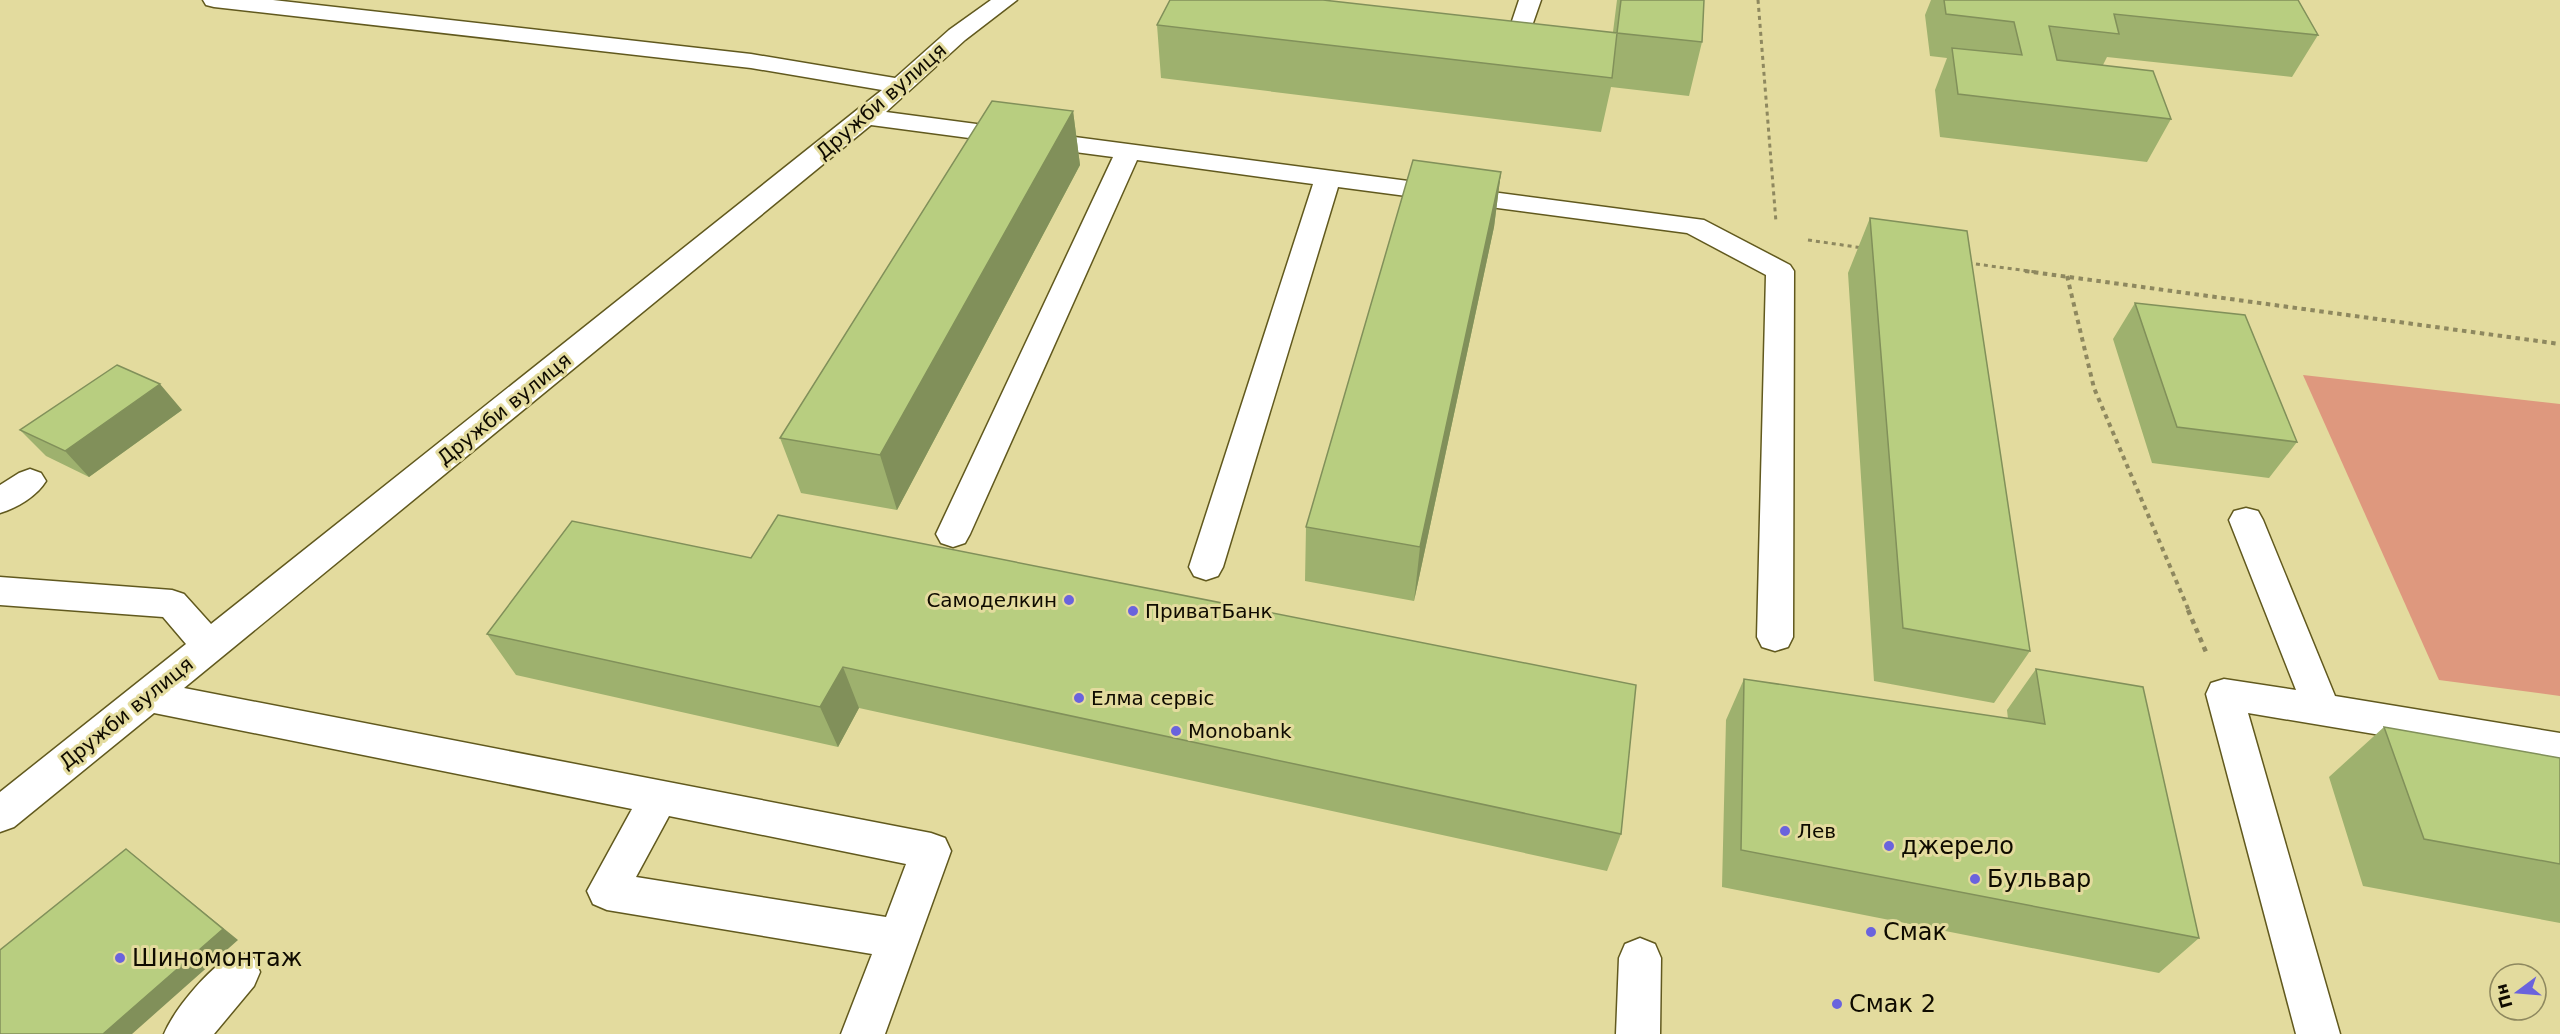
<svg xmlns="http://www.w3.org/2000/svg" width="2560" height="1034" viewBox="0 0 2560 1034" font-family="'DejaVu Sans',sans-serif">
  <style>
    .green { fill: #de987e }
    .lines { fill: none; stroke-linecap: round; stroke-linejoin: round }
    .minor-casing { stroke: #61591e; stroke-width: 3 }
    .path-far2 { stroke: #8e885f; stroke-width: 3; stroke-dasharray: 4 4; stroke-linecap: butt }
    .path-far1 { stroke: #8e885f; stroke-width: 4; stroke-dasharray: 4.5 4.5; stroke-linecap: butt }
    .path { stroke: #8e885f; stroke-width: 4.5; stroke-dasharray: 5 5; stroke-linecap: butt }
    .minor { fill: #fff; fill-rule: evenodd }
    .wall { fill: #9eb16e }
    .shaded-wall { fill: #81905a }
    .building { fill: #b8ce80; stroke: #81905a; stroke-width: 1.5 }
    .poi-dot { fill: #6a63dd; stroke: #e3db9e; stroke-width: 2 }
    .labels { text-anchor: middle; stroke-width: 6; stroke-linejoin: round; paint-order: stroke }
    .street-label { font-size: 20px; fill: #0f0b00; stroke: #e3db9e }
    .poi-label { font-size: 20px; fill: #0f0b00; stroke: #e3db9e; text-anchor: start }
    .near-poi-label { font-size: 24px; fill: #0f0b00; stroke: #e3db9e; text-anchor: start }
  </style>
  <rect width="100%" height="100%" fill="#e3db9e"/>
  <path class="green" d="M2303,375L2560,404V696L2439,680Z"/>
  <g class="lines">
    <defs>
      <path id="minor" d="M203,0H273L751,54L895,78L949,30L991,0H1017L965,40L886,112L1704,220L1790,265L1794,271L1793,637L1788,647L1775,651L1762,647L1757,637L1766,275L1687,233L1338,187L1223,567L1218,576L1206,580L1194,576L1189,567L1313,184L1137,160L970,534L965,543L953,547L941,543L936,534L1113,157L871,125L184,688L931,833L945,838L951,851L885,1034H841L872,954L607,910L593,904L587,891L632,809L154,713L14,827L0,832V792L186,644L163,617L0,605V577L172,590L184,594L211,624L882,90L751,68L214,7L206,5ZM669,816L906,864L886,917L636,877Z
        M1519,0H1541L1525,46L1517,48L1485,43L1481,38L1485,33H1508Z
        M30,469L41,473L46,481C37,496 17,508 0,513V485L19,473Z
        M2246,508L2258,511L2263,520L2335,696L2560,733V765L2248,713L2340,1034H2296L2206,694L2211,683L2224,679L2296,690L2229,520L2234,511Z
        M1640,938L1655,944L1661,958L1660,1034H1616L1619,958L1625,944Z
        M239,952L254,958L260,972L254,986L214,1034H164C175,1008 213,962 239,952Z"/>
    </defs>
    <use href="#minor" class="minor-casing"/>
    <path class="path-far2" d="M1758,0L1776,222
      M1808,240L1863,248
      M1968,263L2036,272"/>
    <path class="path-far1" d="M2025,271L2560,344
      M2067,276L2094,388L2189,611"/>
    <path class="path" d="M2188,610L2206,652"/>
    <use href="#minor" class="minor"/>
  </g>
  <path class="wall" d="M1617,0H1704L1702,42L1689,96L1611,87L1601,132L1161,78L1157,25L1613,32Z
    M1931,0H2298L2318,35L2292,77L2107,57L2103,65L2171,119L2147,162L1940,137L1935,90L1947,58L1930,56L1925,15Z
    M1073,111L1080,165L897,510L801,493L780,438Z
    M1501,172L1494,227L1414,601L1305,581L1306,527Z
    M1870,218L2030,651L1994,703L1874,681L1848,273Z
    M2135,303L2297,442L2269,478L2152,463L2113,339Z
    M182,410L89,477L46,456L20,430Z
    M572,521L1621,834L1607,871L859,708L838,747L516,675L487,634Z
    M2036,669L2199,938L2159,973L1722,887L1726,720L1744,679L2008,719L2007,710Z
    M2384,727L2560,758V923L2363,886L2329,777Z"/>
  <path class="shaded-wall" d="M1073,111L1080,165L897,510L880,455Z
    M1501,172L1494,227L1414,601L1420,547Z
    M160,384L182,410L89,477L65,451Z
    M843,667L859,708L838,747L820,707Z
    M126,849L238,940L132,1034H103Z"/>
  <path class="building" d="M1170,0H1323L1617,33L1612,78L1157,25Z
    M1621,0H1704L1702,42L1617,33Z
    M1944,0H2298L2318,35L2114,14L2119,34L2049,26L2057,60L2153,71L2171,119L1958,94L1952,48L2022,55L2014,22L1946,14Z
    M992,101L1073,111L880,455L780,438Z
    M1413,160L1501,172L1420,547L1306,527Z
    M1870,218L1967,231L2030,651L1903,628Z
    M2135,303L2245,315L2297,442L2177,427Z
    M117,365L160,384L65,451L20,430Z
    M778,515L1636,685L1621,834L843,667L820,707L487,634L572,521L751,558Z
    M2036,669L2143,687L2199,938L1741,850L1744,679L2045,724Z
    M2384,727L2560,758V864L2424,839Z
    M126,849L223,929L103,1034H0V950Z"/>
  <g class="poi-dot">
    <circle cx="1069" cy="600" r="6"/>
    <circle cx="1133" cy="611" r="6"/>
    <circle cx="1079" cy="698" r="6"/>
    <circle cx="1176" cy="731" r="6"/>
    <circle cx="1785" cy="831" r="6"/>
    <circle cx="1889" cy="846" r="6"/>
    <circle cx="1975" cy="879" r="6"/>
    <circle cx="1871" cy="932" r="6"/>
    <circle cx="120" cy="958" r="6"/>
    <circle cx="1837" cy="1004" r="6"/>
  </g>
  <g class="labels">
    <g class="street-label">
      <text transform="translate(881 101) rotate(-41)" y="7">Дружби вулиця</text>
      <text transform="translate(504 409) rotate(-39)" y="7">Дружби вулиця</text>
      <text transform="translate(126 713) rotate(-39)" y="7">Дружби вулиця</text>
    </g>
    <g class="poi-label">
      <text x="1057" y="607" text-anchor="end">Самоделкин</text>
      <text x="1145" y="618">ПриватБанк</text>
      <text x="1091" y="705">Елма сервіс</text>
      <text x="1188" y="738">Monobank</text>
      <text x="1797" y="838">Лев</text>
    </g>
    <g class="near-poi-label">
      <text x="1901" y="854">джерело</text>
      <text x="1987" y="887">Бульвар</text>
      <text x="1883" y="940">Смак</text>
      <text x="132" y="966">Шиномонтаж</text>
      <text x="1849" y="1012">Смак 2</text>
    </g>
  </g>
  <g transform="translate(2518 992) rotate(254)"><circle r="28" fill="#e3db9e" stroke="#8e885f" stroke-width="1.5"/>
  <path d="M0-4.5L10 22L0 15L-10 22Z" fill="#6a63dd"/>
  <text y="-9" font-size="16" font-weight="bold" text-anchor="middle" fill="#0f0b00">Пн</text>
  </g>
</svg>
